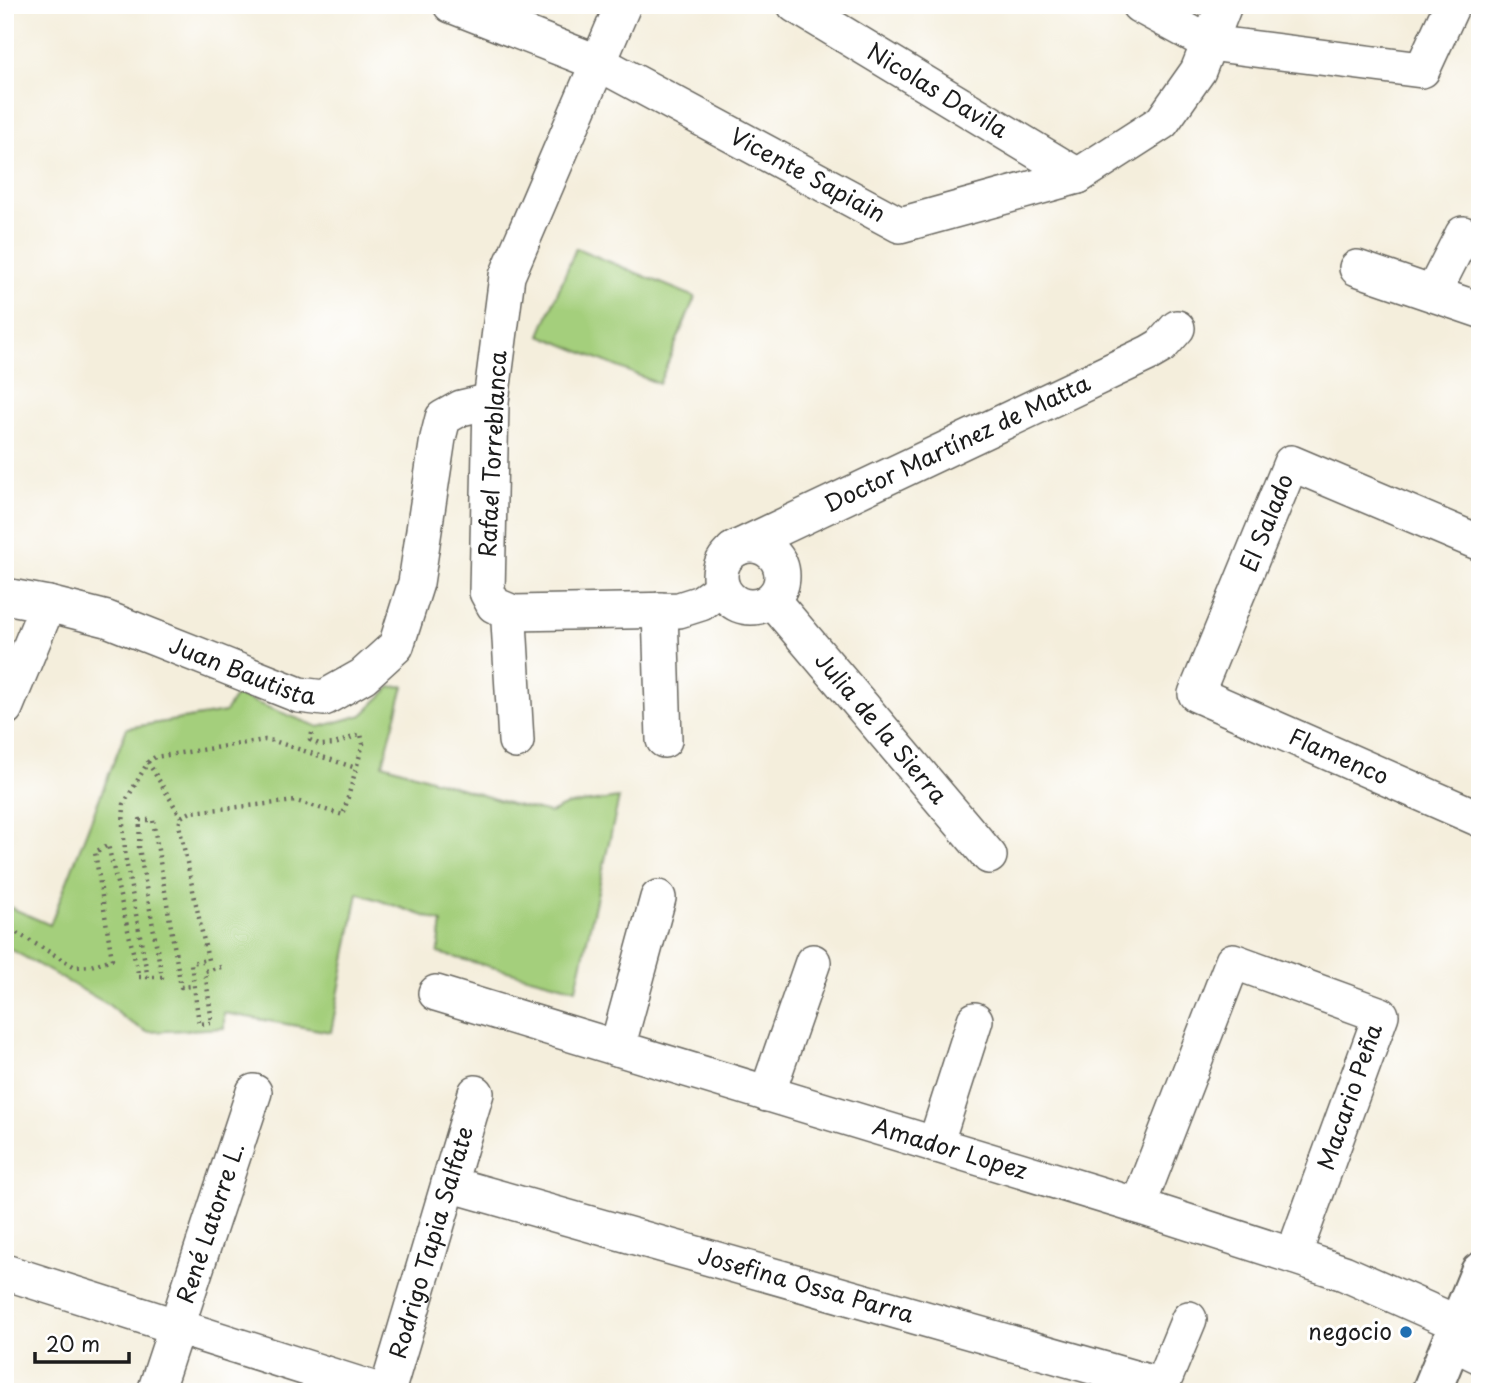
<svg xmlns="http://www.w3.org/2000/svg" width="1485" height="1397" viewBox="0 0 1485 1397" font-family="'Playpen Sans',sans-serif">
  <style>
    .green { fill: #a4cf7b; stroke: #60764c; stroke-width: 2 }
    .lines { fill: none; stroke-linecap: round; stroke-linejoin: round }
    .minor-casing { stroke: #68665f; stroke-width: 38 }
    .tertiary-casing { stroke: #68665f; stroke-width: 42 }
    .path { stroke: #68665f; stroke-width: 4.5; stroke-dasharray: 2 5; stroke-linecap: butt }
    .minor { stroke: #fff; stroke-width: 35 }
    .tertiary { stroke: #fff; stroke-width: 38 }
    .poi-dot { fill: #1f6fb2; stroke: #fff; stroke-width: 2.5 }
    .labels { text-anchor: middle; stroke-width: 6; stroke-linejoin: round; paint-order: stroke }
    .street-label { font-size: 23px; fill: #1c1c1c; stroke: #fff }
    .poi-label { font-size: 23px; fill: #1c1c1c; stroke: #fff; text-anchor: end }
  </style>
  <rect width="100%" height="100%" fill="#fff"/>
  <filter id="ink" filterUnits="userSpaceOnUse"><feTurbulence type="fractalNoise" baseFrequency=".0143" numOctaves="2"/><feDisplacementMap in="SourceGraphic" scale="14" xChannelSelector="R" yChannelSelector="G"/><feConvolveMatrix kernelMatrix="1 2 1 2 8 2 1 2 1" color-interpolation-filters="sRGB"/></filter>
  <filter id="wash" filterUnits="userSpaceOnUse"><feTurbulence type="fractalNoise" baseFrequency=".00686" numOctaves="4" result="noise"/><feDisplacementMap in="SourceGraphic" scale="28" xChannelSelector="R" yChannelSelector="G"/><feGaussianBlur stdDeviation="1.57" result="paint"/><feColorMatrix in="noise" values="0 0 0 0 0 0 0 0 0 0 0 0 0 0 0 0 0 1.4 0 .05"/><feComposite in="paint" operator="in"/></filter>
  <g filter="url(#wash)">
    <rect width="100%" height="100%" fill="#f4eedc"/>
    <path class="green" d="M576,248L695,297L659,384L540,335Z
      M404,686L383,764L511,804L550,813L567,805L619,798L576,989L438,953L442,922L358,893L331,1032L224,1013V1028L147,1032L125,1019L109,1005L5,946V905L50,925L127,728L225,712L236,695L319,727L362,715L391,687Z"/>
  </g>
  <g filter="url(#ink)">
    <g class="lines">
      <defs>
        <g id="minor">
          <path id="s1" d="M451,5L599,63L900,225L1078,176L1162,122L1198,71L1224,5"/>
          <path d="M623,5L507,276L491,401L487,592L494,605L513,613L679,610L701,603L722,588"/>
          <path id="s2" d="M795,5L1078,176"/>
          <path d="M1139,5L1209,43L1422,70L1452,5"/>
          <path d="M1357,268L1480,310"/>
          <path d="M1433,293L1463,234L1480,244"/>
          <path id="s3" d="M1480,543L1291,463L1196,694L1480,819"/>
          <circle cx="751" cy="576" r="31"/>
          <path id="s4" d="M733,550L1149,353L1161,346L1177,328"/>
          <path id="s5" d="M5,596L48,604L107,619L299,695L324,698L363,676L396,646L416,583L438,438L443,418L461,408L491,401"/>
          <path id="s6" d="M772,600L989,856"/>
          <path d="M660,610L664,740"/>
          <path d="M513,613L509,622L516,741"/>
          <path d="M5,708L48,604"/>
          <path id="s7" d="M436,993L1138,1206L1293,1256L1344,1273L1459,1324"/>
          <path d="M617,1048L658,898"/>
          <path d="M767,1094L813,962"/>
          <path d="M935,1145L975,1020"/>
          <path id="s8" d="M449,1184L1162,1386"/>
          <path d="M1138,1206L1233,961L1381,1015L1293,1256"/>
          <path d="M5,1272L382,1392"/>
          <path d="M1451,1342L1480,1356"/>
          <path id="s9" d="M155,1392L254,1092"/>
          <path id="s10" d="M387,1392L476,1093"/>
          <path d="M1159,1392L1189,1319"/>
        </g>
        <path id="tertiary" d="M1431,1392L1480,1272"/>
      </defs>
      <use href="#minor" class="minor-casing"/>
      <use href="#tertiary" class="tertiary-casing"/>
      <path class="path" d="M148,762L181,817
        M5,926L75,967L91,966L112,959L95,852L108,845L139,977H162L139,848L140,820H153L181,987L193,986
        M221,967L205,971L212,1023L199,1024L191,963L208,960L179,825L181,817L191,812L296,801L343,815L363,744L361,734L335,744L321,745L310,740L313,730
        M148,978L126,861L123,827L124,804L148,762L155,757L265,740L274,741L356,768"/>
      <use href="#minor" class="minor"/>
      <use href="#tertiary" class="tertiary"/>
    </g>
  </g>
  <circle class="poi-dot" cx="1406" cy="1332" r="7"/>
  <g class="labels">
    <g class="street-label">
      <text dy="8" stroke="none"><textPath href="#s2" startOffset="166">Nicolas Davila</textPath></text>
      <text dy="8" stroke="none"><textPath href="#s1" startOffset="396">Vicente Sapiain</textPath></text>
      <text dy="8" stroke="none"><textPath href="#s4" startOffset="248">Doctor Martínez de Matta</textPath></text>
      <text transform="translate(493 454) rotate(-87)" y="8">Rafael Torreblanca</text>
      <text transform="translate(1267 523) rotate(-68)" y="8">El Salado</text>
      <text dy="8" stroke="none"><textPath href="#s5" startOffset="250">Juan Bautista</textPath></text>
      <text dy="8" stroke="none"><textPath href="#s6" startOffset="168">Julia de la Sierra</textPath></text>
      <text dy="8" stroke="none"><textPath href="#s3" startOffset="611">Flamenco</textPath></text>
      <text transform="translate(1350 1097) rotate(-71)" y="8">Macario Peña</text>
      <text dy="8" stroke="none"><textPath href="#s7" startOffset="537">Amador Lopez</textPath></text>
      <text dy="8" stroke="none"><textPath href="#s9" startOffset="178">René Latorre L.</textPath></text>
      <text dy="8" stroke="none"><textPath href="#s10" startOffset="156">Rodrigo Tapia Salfate</textPath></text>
      <text dy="8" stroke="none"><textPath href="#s8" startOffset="371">Josefina Ossa Parra</textPath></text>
    </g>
    <g class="poi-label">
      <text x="1392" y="1340">negocio</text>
    </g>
  </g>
  <rect width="1485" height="1397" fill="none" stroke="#fff" stroke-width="28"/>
  <path d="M35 1352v10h94v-10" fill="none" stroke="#1c1c1c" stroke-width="3.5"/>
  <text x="46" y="1352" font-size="21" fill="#1c1c1c" stroke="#ffffff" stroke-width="5" paint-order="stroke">20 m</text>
</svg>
